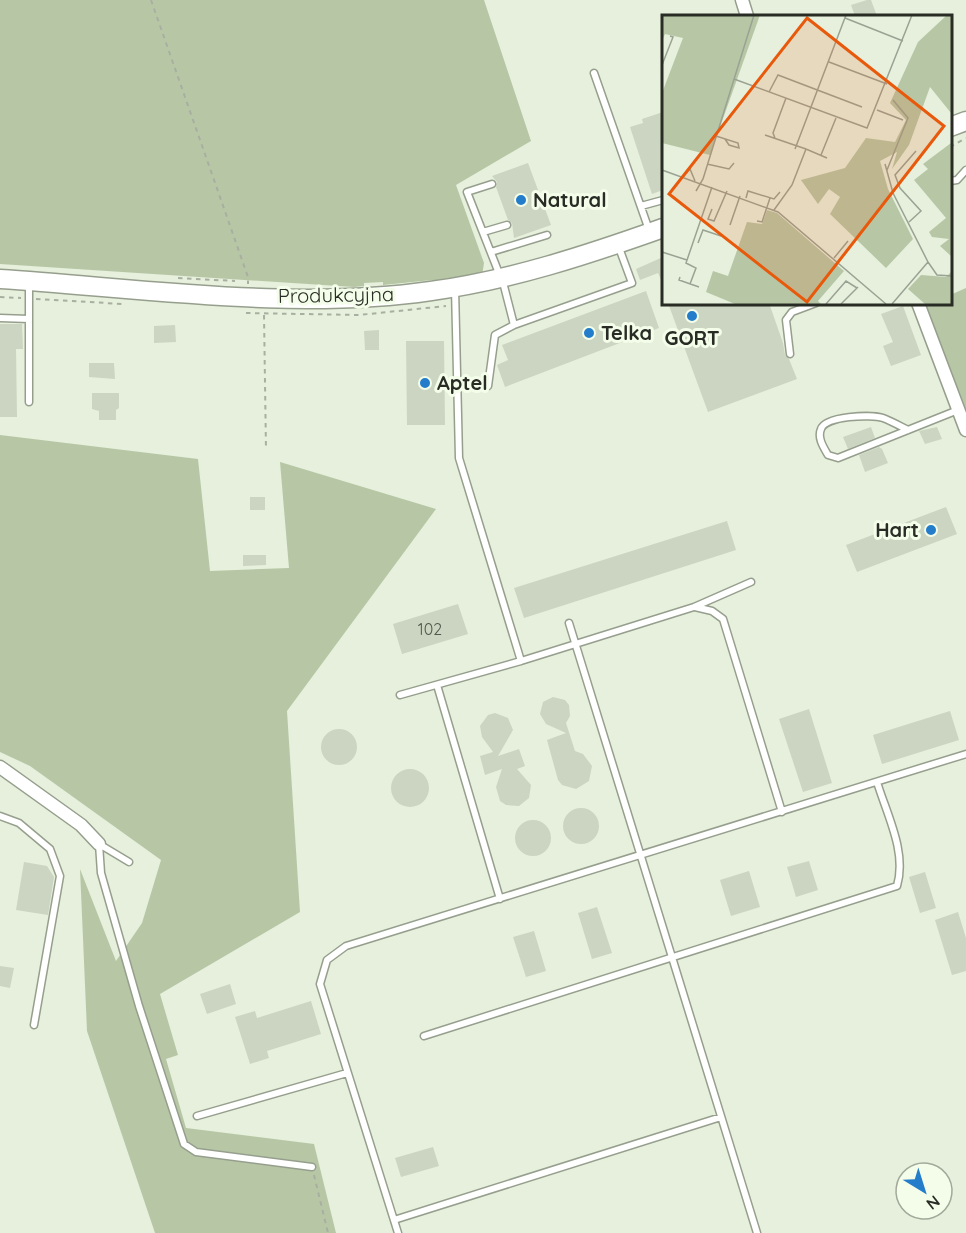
<svg xmlns="http://www.w3.org/2000/svg" width="966" height="1233" viewBox="0 0 966 1233" font-family="Quicksand,sans-serif">
  <style>
    .green { fill: #b7c7a5 }
    .building { fill: #cbd5c1 }
    .lines { fill: none; stroke-linecap: round; stroke-linejoin: round }
    .lane-casing { stroke: #969f8d; stroke-width: 9 }
    .street-casing { stroke: #969f8d; stroke-width: 15 }
    .secondary-casing { stroke: #969f8d; stroke-width: 21 }
    .path { stroke: #a8afa0; stroke-width: 2; stroke-dasharray: 4.5 4.5; stroke-linecap: butt }
    .lane { stroke: #fff; stroke-width: 6 }
    .street { stroke: #fff; stroke-width: 12 }
    .secondary { stroke: #fff; stroke-width: 18 }
    .poi-dot { fill: #247dcb; stroke: #f3fde9; stroke-width: 2 }
    .labels { text-anchor: middle; stroke-width: 6; stroke-linejoin: round; paint-order: stroke }
    .number-label { font-size: 16px; fill: #52564c }
    .poi-label { font-size: 20px; font-weight: bold; fill: #292c25; stroke: #f3fde9; text-anchor: start }
    .street-label { font-size: 20px; fill: #292c25; stroke: #f3fde9 }
    .inset-road { fill: none; stroke: #9aa293; stroke-width: 1.5 }
    .view { fill: #e8590c; fill-opacity: 0.15; stroke: #e8590c; stroke-width: 3 }
    .inset-edge { fill: none; stroke: #292c25; stroke-width: 3 }
  </style>
  <rect width="100%" height="100%" fill="#e6f0dc"/>
  <path class="green" d="M0,0H484L531,141L456,185L484,263L482,276L433,283L432,280L383,285V282L364,283V286L354,287L0,264Z
    M966,288V430L920,308L932,303H950V295Z
    M0,435L198,459L210,571L289,568L280,462L436,509L287,711L300,912L160,994L178,1055L166,1059L186,1128L314,1144L336,1233H155L87,1031L80,869L116,961L142,923L161,860L30,766L0,752Z"/>
  <path class="building" d="M867,0H871L877,16H855L851,5Z
    M663,112V190L652,194L630,127L643,123L642,119Z
    M528,163L551,225L514,238L512,223L508,220L496,187L497,182L492,176Z
    M663,257V284L658,273L640,280L636,269Z
    M646,291L659,328L505,387L497,365L508,360L502,345Z
    M668,303H769L783,343L785,355L789,359L797,379L708,412Z
    M903,306L921,355L891,366L883,346L893,342L881,314Z
    M0,324H22L23,349H16L17,417H0Z
    M175,325L176,342L154,343V326Z
    M379,330V350H365L364,331Z
    M406,341H444L445,425H407Z
    M89,363H114L115,379L89,377Z
    M92,393H119V408L116,410V420H99V411L92,409Z
    M871,427L875,438L848,449L843,437Z
    M937,427L942,439L925,444L919,431Z
    M879,447L882,449L888,463L865,472L859,455Z
    M250,497H265V510H250Z
    M946,507L957,534L857,572L846,545Z
    M727,521L736,550L524,618L514,588Z
    M243,555H266V565L243,566Z
    M458,604L468,634L402,654L393,624Z
    M553,697L565,700L569,705L570,716L566,723L575,751L583,754L592,766L589,781L576,789L562,785L558,780L547,740L566,733L546,724L540,714L543,702Z
    M809,709L832,783L803,792L779,719Z
    M950,711L959,740L882,764L873,735Z
    M495,713L508,718L513,730L498,756L519,749L525,766L517,769L531,785L529,798L519,806L506,805L500,801L496,787L502,769L485,775L480,756L493,752L482,737L480,726L488,715Z
    M321 747a18 18 0 1 1 36 0a18 18 0 1 1-36 0Z
    M391 788a19 19 0 1 1 38 0a19 19 0 1 1-38 0Z
    M563 826a18 18 0 1 1 36 0a18 18 0 1 1-36 0Z
    M515 838a18 18 0 1 1 36 0a18 18 0 1 1-36 0Z
    M809,861L818,890L796,897L787,867Z
    M24,862L47,866L54,877L48,915L16,910Z
    M749,871L760,907L731,916L720,880Z
    M925,872L936,908L920,913L909,877Z
    M597,907L612,953L592,959L578,913Z
    M958,912L966,938V971L952,975L935,920Z
    M534,931L546,971L526,977L513,937Z
    M0,966L14,968L10,988L0,986Z
    M230,984L236,1004L207,1014L200,994Z
    M311,1001L321,1034L267,1051L269,1058L250,1064L235,1017L255,1011L257,1018Z
    M433,1147L439,1166L401,1177L395,1158Z"/>
  <g class="lines">
    <defs>
      <path id="lane" d="M594,73L649,230
        M950,181L957,180L966,170
        M492,184L467,192L504,286L514,325
        M641,206L663,200
        M483,232L507,225
        M491,252L547,235
        M0,318L29,319
        M790,354L786,320L792,312L816,303
        M488,386L495,335L514,325L632,283L618,245
        M29,402V285
        M908,430C900,426 891,421 883,418C871,414 825,416 821,429C817,438 824,448 828,455L838,458L958,410
        M695,607L712,611L723,619L782,812
        M569,623L757,1233
        M521,661L694,607L751,582
        M437,685L500,899
        M400,695L521,661L459,458L455,288
        M0,816L19,823L50,849L60,876L34,1025
        M99,844L101,873L139,1006L184,1144L196,1152L312,1167
        M99,844L129,862
        M424,1036L897,886C907,852 887,815 877,782
        M197,1116L347,1073
        M394,1220L721,1117
        M398,1233L320,984L327,960L346,946L966,754"/>
      <path id="street" d="M742,0L747,16
        M918,303L966,430
        M0,767L81,825L99,844"/>
      <path id="secondary" d="M950,127L966,121
        M0,279C139,288 294,311 431,291C511,280 587,255 663,228"/>
    </defs>
    <use href="#lane" class="lane-casing"/>
    <use href="#street" class="street-casing"/>
    <use href="#secondary" class="secondary-casing"/>
    <path class="path" d="M151,0L248,277V284
      M950,147L966,138
      M178,278L235,281
      M0,297L21,298
      M36,299L123,304
      M246,313L359,315L446,306
      M264,315L266,450
      M314,1175L328,1233"/>
    <use href="#lane" class="lane"/>
    <use href="#street" class="street"/>
    <use href="#secondary" class="secondary"/>
  </g>
  <g class="poi-dot">
    <circle cx="521" cy="200" r="6"/>
    <circle cx="692" cy="316" r="6"/>
    <circle cx="589" cy="333" r="6"/>
    <circle cx="425" cy="383" r="6"/>
    <circle cx="931" cy="530" r="6"/>
  </g>
  <g class="labels">
    <g class="number-label">
      <text x="430" y="635">102</text>
    </g>
    <g class="poi-label">
      <text x="533" y="207">Natural</text>
      <text x="601" y="340">Telka</text>
      <text x="692" y="345" text-anchor="middle">GORT</text>
      <text x="437" y="390">Aptel</text>
      <text x="919" y="537" text-anchor="end">Hart</text>
    </g>
    <g class="street-label">
      <text transform="translate(336 295) rotate(-1)" y="7">Produkcyjna</text>
    </g>
  </g>
  <g transform="translate(662 15)">
    <rect width="290" height="290" fill="#e6f0dc"/>
    <path d="M0,0H98L48,140L0,128V78L21,23L3,19L0,26ZM285,0H289V98L268,72L247,130L230,154L235,137L218,146L226,174L251,224L224,253L168,199L178,182L167,174L156,189L139,165L183,153L204,123L233,127L244,105L228,88L256,27ZM289,128V241L278,231L287,224L270,222L267,217L284,203L252,165L266,154L261,149ZM105,195L115,198L182,256L156,286L159,289H73L44,277L51,256L66,261L85,207L100,209ZM289,257V289H263L246,274L259,260L284,262Z" fill="#b7c7a5"/>
    <path class="inset-road" d="M183,3L241,26M167,47L225,69M0,50L11,22L8,21M72,64L205,113L250,0M107,77L116,60L200,92M215,95L241,105M103,120L144,134M54,121L76,128L77,133L67,130L63,124M113,123L111,118L124,83M133,134L184,0M159,140L174,103M45,149L67,154L72,148M223,149L231,178L266,247L275,260L290,261M0,155L116,197L224,289M225,155L246,103L231,85M21,162L28,154L33,166M34,176L41,164L92,0M84,183L86,176L112,184L118,177M50,194L46,204L52,206L65,176M112,195L130,170L144,134L165,143M95,206L100,207L108,183M247,207L259,196L238,173L233,160L254,136M68,210L78,181M36,228L41,215L59,221M0,237L25,245M172,243L186,226M18,262L17,265L37,272M28,269L34,253L24,248L50,172M164,289L184,266L195,273M179,289L196,272M230,289L266,247"/>
    <path class="view" d="M145,3L282,111L145,287L7,179Z"/>
    <rect width="290" height="290" class="inset-edge"/>
  </g>
  <g transform="translate(924 1191) rotate(142)"><circle r="28" fill="#f3fde9" stroke="#a2a99b" stroke-width="1.5"/>
  <path d="M0-4.5L10 22L0 15L-10 22Z" fill="#247dcb"/>
  <text y="-9" font-size="16" font-weight="bold" text-anchor="middle" fill="#292c25">N</text>
  </g>
</svg>
